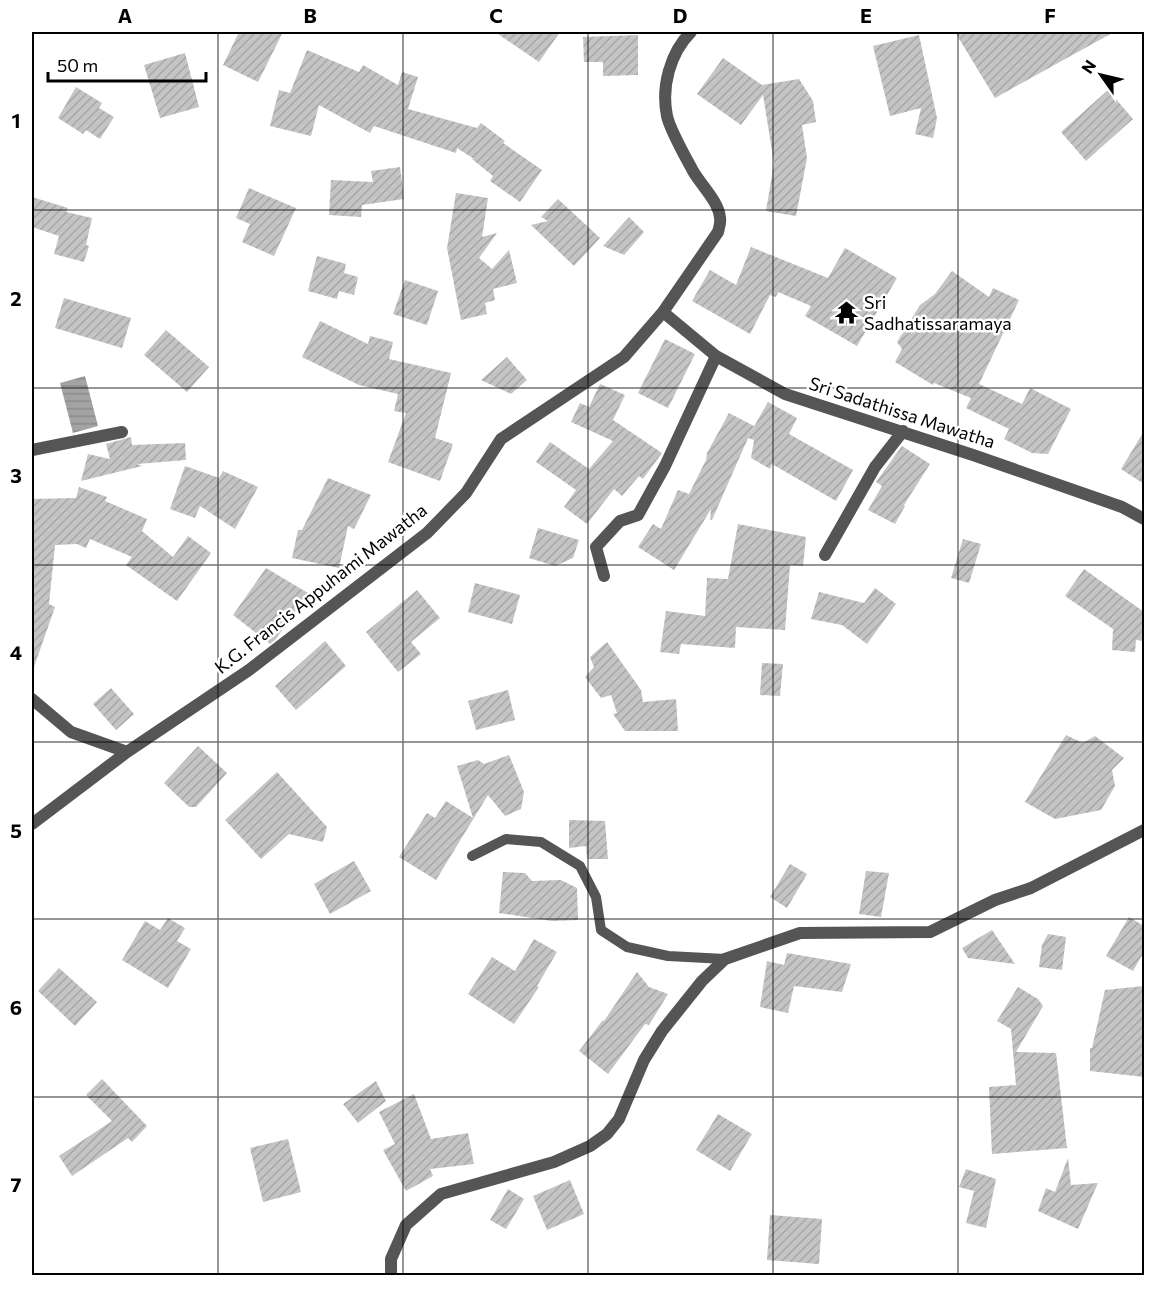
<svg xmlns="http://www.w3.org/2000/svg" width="1176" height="1307" viewBox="0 0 1176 1307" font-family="Commissioner,sans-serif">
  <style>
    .water { fill: url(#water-rules) }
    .building { fill: url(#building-hatch) }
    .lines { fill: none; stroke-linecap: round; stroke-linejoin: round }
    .lane { stroke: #555; stroke-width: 10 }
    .street { stroke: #555; stroke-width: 12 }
    .grid { fill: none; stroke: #000; stroke-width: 1.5; stroke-opacity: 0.55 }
    .labels { text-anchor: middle; stroke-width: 5; stroke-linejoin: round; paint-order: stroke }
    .poi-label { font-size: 18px; fill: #000; stroke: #fff; text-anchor: start }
    .street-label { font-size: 18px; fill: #000; stroke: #fff }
    .neatline { fill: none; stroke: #000; stroke-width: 2 }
    .grid-label { font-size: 20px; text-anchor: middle; font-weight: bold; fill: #000 }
  </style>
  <defs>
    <pattern id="water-rules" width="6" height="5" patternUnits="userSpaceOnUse" patternTransform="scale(1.5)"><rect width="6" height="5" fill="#a3a3a3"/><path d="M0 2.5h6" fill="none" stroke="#8b8b8b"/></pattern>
    <pattern id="building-hatch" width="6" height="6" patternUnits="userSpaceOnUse" patternTransform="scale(1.5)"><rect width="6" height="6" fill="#c4c4c4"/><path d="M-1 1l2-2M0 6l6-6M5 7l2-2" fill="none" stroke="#a7a7a7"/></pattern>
  </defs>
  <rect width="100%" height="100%" fill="#fff"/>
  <path class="water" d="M85,376L98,426L73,433L60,383Z"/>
  <path class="building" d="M239,32H283L258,82L223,65Z
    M495,32H560L539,62Z
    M955,32H1114L995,98Z
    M638,35V75L603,76V62H584L583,37Z
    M919,35L937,118L933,138L915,134L921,108L890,116L873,46Z
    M307,50L359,72L363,65L398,85L402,72L418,77L408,109L477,128L481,123L505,141L503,143L542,170L520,202L490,181L493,176L472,159H474L457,148L456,153L374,126L370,133L319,105L311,136L270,126L279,90L290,93Z
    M185,53L199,107L160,118L144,65Z
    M723,58L762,85L799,79L813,101L816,122L802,125L807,158L796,216L766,211L774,163L763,95L741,125L697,94Z
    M76,87L102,103L99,108L114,117L100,139L86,130L83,134L58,118Z
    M1108,90L1133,119L1086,161L1061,132Z
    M400,167L404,199L362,205L361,217L329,215L331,180L373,182L371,171Z
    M249,188L296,208L274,256L242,242L250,224L236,218Z
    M456,193L488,198L482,237L497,233L479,258L492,269L509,250L517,283L493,289L495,300L485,303L487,314L461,320L447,248Z
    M32,197L68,208L66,212L92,218L86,245L89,246L84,262L54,254L59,236L32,227Z
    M558,199L600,238L574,266L531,225L548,221L541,217Z
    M629,217L644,232L624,255L603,246Z
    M751,247L828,278L845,248L897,278L857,346L805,316L811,306L778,292L776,297L770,295L750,334L692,301L710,270L736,285Z
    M317,256L346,264L344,273L358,277L354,295L339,291L337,299L308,291Z
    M952,271L989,297L993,288L1019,300L979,384L1022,404L1030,388L1071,409L1048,454L1032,453L1004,439L1009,429L966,408L971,398L934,383L933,385L895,362L902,349L897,342L904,331L920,305L935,294Z
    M405,280L438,291L427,325L393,314Z
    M64,298L131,318L122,348L55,328Z
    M320,321L368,344L370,336L393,342L389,359L451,373L435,438L453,444L440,481L388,462L406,413L394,411L398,394L359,385L302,357Z
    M166,330L209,367L187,392L144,355Z
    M665,339L695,354L668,408L638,393Z
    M507,357L527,380L511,394L481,380Z
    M600,384L625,395L613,420L662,453L643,479L639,476L622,496L614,489L587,524L564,507L576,490L536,462L550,442L589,469L613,441L571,422L580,403L589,407Z
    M768,402L797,418L789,434L853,470L836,501L772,464L770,469L751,458L754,440L748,438L712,520H710L711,509L674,570L638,547L653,524L661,529L678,490L689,494L706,460L707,453L729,413L754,426L751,432Z
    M1144,431V484L1121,469Z
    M131,437L132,445L185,443L186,460L137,464L142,466L81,481L88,454L110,459L106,444Z
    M902,446L930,464L904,505L905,506L895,524L868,510L882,486L876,482Z
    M185,466L219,478L223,471L258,487L235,529L200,506L195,518L170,509Z
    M328,478L371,495L354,529L348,526L339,568L292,558L298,530H302Z
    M79,487L107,497L105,501L147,519L142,531L173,557L188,536L211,553L177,601L126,565L132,557L90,539L86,548L77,544L55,545L49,604L55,607L34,667L32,666V499L76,498Z
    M738,524L806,537L803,566L790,565L785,630L736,627L735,648L681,644L679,654L660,652L666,611L705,616L707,578L728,579Z
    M538,528L579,540L573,558L555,566L529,558Z
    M963,539L981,544L969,583L951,578Z
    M266,568L308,593L276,639L270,644L233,615Z
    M1084,569L1144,612V641L1136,640L1135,652L1112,650L1113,629L1065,596Z
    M475,583L520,595L512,624L468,612Z
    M875,588L896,604L867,644L842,625L811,619L819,592L864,603Z
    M417,590L440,618L411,642L421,654L398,672L366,632Z
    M325,641L346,666L296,710L275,686Z
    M607,642L641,690L643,702L676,699L678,731H625L613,714L617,713L611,695L601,698L585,677L594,667L590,657Z
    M762,663L783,664L780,696L760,695Z
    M111,688L134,714L116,730L93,704Z
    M508,690L515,720L476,730L468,701Z
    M1066,735L1083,743L1095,736L1124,758L1112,770L1115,786L1101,810L1055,819L1025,802Z
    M198,746L227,773L196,807H189L164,783Z
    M509,755L524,792L521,809L505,816L488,795L436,880L399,857L427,813L435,818L446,801L473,818L457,766L478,760L484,764Z
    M277,772L327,827L323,842L289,834L261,859L225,820Z
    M569,820L605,821L608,859H587L586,846L569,848Z
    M354,861L371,891L330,914L314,884Z
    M790,864L807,874L787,908L770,897Z
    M866,871L889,873L881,917L859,914Z
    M503,872L525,873L532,881L561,880L577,888L578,920L552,921L499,913Z
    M1129,917L1144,926V952L1133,971L1106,956Z
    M168,918L185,928L177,941L191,949L168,988L122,960L145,921L160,930Z
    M992,930L1015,964L968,958L962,948Z
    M1048,934L1066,937L1062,970L1039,967L1042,945Z
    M534,939L557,952L537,986L539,987L514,1024L468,994L492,957L515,971Z
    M787,953L851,964L842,992L794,986L788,1013L760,1007L767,961L784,965Z
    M59,968L97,1002L75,1026L38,991Z
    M637,972L649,987L668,994L649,1025L645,1024L608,1074L579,1051L603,1020L604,1021Z
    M1144,986V1077L1090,1071V1048H1092L1105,990Z
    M1018,987L1038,999L1043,1006L1016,1052L1056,1053L1067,1148L992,1154L989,1087L1016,1085L1011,1029L997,1021Z
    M102,1079L147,1126L132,1142L128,1138L72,1176L59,1156L112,1121L86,1095Z
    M376,1081L386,1101L358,1123L343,1104Z
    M414,1094L431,1139L468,1133L474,1164L430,1169L433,1176L406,1191L383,1150L395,1144L379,1112Z
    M718,1114L752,1134L730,1171L696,1150Z
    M288,1139L301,1192L263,1202L250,1148Z
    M1068,1158L1071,1185L1098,1183L1078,1229L1038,1211L1046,1188L1055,1192Z
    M966,1169L996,1179L986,1228L966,1223L974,1191L959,1187Z
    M570,1180L584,1214L547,1230L533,1196Z
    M508,1189L524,1199L506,1229L490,1220Z
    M770,1215L822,1219L819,1264L767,1260Z"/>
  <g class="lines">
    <path class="lane" d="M472,856L506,839L541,842L580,866L596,897L601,930L627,947L668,956L725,959"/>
    <path class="street" d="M663,312L716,356L785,394L973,455L1122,507L1144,519
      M32,450L122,432
      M825,555L875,467L903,431
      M604,576L596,547L620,521L638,515L665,466L716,356
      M32,699L71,732L127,752
      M32,824L127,752L249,670L427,533L466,493L501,439L624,357L663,312L718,232C719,228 721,222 720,218C719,202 701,185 693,171C686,158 670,130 667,116C661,87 670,53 691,32
      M391,1276V1259L406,1225L441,1194L554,1162L590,1146L607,1134L619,1119L644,1060L662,1031L702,981L725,959L800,933L930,932L995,900L1031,888L1144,830"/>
  </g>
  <path class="grid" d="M218,32V1276M403,32V1276M588,32V1276M773,32V1276M958,32V1276M32,210H1144M32,388H1144M32,565H1144M32,742H1144M32,919H1144M32,1097H1144"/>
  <defs>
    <symbol id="temple-bare" viewBox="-9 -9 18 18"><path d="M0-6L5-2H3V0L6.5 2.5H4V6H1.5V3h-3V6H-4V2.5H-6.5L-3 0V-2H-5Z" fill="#000" stroke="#fff" stroke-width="2.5" paint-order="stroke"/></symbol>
  </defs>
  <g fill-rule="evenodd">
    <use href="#temple-bare" x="830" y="296" width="33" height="33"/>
  </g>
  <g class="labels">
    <g class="poi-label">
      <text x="864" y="309">Sri<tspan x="864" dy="21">Sadhatissaramaya</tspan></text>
    </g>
    <g class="street-label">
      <text transform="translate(902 413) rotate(18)" y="6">Sri Sadathissa Mawatha</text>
      <text transform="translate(321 589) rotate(-38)" y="6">K.G. Francis Appuhami Mawatha</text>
    </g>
  </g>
  <rect width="1176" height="1307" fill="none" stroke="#ffffff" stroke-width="66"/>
  <g transform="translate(1101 75) rotate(304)" stroke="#ffffff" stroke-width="4.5" paint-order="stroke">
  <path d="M0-4.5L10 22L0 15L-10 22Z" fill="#000000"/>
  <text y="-9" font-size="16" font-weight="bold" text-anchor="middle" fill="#000000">N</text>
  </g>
  <path d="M48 72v9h158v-9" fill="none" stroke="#000000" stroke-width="3"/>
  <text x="57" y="72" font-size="18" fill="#000000" stroke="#ffffff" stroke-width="4.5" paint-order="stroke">50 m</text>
  <rect x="33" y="33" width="1110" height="1241" class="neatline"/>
  <g class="grid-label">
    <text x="125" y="23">A</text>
    <text x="310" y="23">B</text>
    <text x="496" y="23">C</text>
    <text x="680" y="23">D</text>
    <text x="866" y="23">E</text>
    <text x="1050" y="23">F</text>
    <text x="16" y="128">1</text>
    <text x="16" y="306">2</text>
    <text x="16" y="483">3</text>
    <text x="16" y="660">4</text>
    <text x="16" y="838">5</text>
    <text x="16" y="1015">6</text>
    <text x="16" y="1192">7</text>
  </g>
</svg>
